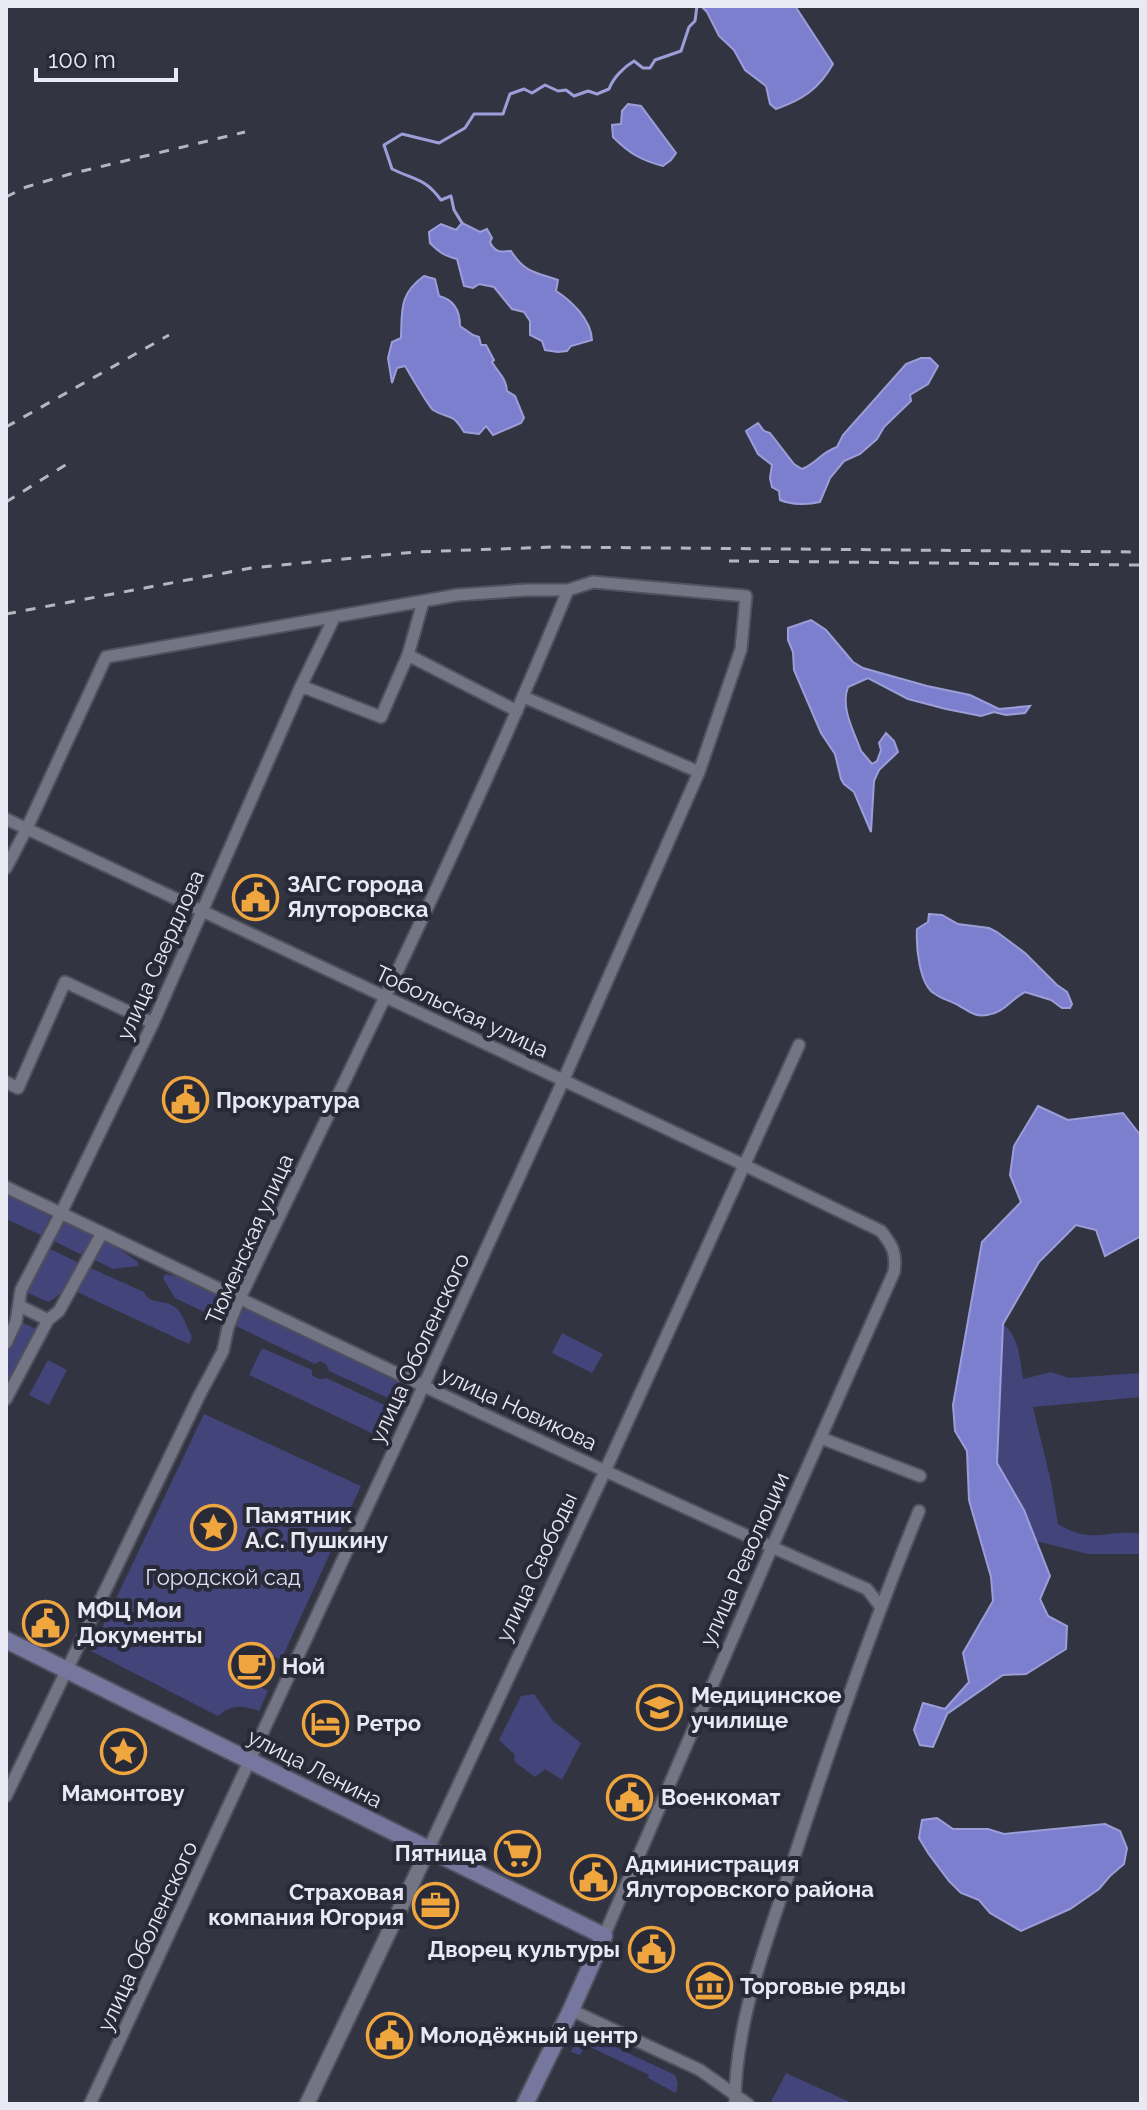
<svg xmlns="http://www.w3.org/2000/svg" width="1147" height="2110" viewBox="0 0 1147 2110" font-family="Raleway,sans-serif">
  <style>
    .green { fill: #43447a }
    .water { fill: #7c7ece; stroke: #9c9ed9; stroke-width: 2 }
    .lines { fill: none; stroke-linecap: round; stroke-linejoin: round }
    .stream { stroke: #9c9ed9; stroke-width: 3 }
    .minor-casing { stroke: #50515d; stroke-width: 15 }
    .tertiary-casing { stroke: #50515d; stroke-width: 18 }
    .secondary-casing { stroke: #50515d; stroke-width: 20 }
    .minor { stroke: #737585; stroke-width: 11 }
    .tertiary { stroke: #737585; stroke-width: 14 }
    .secondary { stroke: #75779f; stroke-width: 16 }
    .rail { stroke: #b5b6c0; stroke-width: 3; stroke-dasharray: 10 10; stroke-linecap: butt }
    .labels { text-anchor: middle; stroke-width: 8; stroke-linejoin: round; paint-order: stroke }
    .poi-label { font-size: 22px; font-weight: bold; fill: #e8e9f2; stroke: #292a37; text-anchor: start }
    .street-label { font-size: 22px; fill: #e8e9f2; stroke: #292a37 }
    .park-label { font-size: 22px; fill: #dddff5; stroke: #292a37 }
  </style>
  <rect width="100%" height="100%" fill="#333442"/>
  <path class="green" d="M6,1194L51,1215L41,1235L6,1219Z
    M61,1220L92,1235L93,1240L84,1256L50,1239Z
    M100,1240L115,1246L138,1262V1266L113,1269L91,1258Z
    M46,1247L79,1263C72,1279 64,1294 48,1302L26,1292Z
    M86,1266L144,1292C150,1306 164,1298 176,1308C183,1314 187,1328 192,1337L189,1344L75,1291Z
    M165,1274L186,1279L230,1301L221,1320L175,1298L163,1278Z
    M248,1309L406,1383L397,1402L329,1371L326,1364L320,1361L315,1364L236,1326L243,1310Z
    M21,1322L36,1329L6,1389V1351Z
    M1003,1324C1019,1336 1020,1360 1023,1379L1051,1372L1069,1378L1141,1373V1397L1033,1407L1051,1482L1058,1524C1093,1546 1107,1528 1141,1534V1554H1088L1036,1541L1024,1510L997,1463Z
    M562,1333L603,1354L592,1373L552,1353Z
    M262,1348L312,1370V1375C317,1379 320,1380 326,1378L395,1410L380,1437L249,1375Z
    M48,1360L67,1370L49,1405L29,1395Z
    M204,1414L361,1486L281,1660L272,1655L259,1686L268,1691L259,1711C243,1705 231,1704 218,1716L91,1651Z
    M534,1694L553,1721L581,1743L562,1780L545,1769L535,1777L515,1762L514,1754L499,1740L521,1696Z
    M581,2031L675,2075L678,2084L676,2093L648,2078L649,2075L586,2045L580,2055L571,2052Z
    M786,2073L854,2104H770Z"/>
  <path class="water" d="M701,6H795L833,64C819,89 802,100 776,109L770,104L766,86L745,70L734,50L719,36L707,12Z
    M628,104L641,106L676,153L671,160L663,166C640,160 629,153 613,137L612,125L621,124L622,111Z
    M462,223L480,232L487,229L492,238L490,242C495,253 501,252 511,251C525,273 535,272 558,280L556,291C572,301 591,320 592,340L571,346L567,351L558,352L545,350L542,341L530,335V321L524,312L512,309L494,287L479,284L473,288L464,286L457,259C444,256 439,252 430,243L429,232L441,224L456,230Z
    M424,276L435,279L439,296C455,300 460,311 460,326L473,335L479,337L481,345H486L494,360L492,362C498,373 506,377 507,391L515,396L524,418L521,423L493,435L486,426L479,434L464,432C450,410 451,421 433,410C429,407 410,374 405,366L397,368L392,383L388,358L392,342L401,338C402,310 399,294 424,276Z
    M921,358H930L938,366L928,384L910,395L911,401L884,427L877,439L860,454L844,461L830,478L820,502C808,505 792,505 780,500L779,491L772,487L770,478L772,465L758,454L746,431L758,423L764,431L770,433L794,464L802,469C817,463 820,453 837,447L843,435L906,364Z
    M811,620L826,630L853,662L863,668L927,686L970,695L999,709L1030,706L1025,713L1006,715L994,712L981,716L946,709L908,699L868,678L848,687C840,708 854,731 861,751L872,764L877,761L881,750L879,743L886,733L894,741L898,752L879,770L874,781L871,832L854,792L844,784L841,779L835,754L821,733L794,670L793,652L788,640V628Z
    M929,914L942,915L958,924L989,928L997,932L1025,953L1057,985L1067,992L1072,1004L1070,1008H1062L1051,1000L1025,992C1011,999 1004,1013 987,1015C974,1017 969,1011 958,1005C951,1001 942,999 935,994C919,985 916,946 917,929L928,922Z
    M1038,1106L1068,1120L1123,1113L1141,1136V1236L1105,1256L1096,1230L1076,1225L1039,1262L1003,1324L997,1463L1024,1510L1050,1576L1040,1599L1048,1616L1067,1626L1066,1649L1026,1674L1003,1675L947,1714L933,1747L920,1745L914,1730L923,1703L945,1709L969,1682L963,1653L993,1601L991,1577L969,1500L967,1451L955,1431L953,1405L982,1242L1021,1202L1010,1175L1014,1146Z
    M937,1818L953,1829H988L1004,1834L1105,1824L1120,1831L1127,1848L1124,1864L1110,1876L1099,1889L1070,1909L1021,1931L990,1913L979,1900L961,1893L949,1881L928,1853L919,1838L922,1820Z"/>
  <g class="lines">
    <path class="stream" d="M462,223L454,210L451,196L441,200C425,178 415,180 392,169L384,145L402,134L439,143L465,128L474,114H503L510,94L524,89L532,93L545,85L558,91L566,90L574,96L588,91L597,94L609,89C613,78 624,67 634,61L643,68H650L655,60L681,51L689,27L695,21L697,6"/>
    <defs>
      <path id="minor" d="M408,655L517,711
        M301,686L381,717L408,655L423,602
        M524,697L699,772
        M6,819L744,1165L881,1231C892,1245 897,1253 894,1272L772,1547L604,1936
        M6,868L27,828L106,657L457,595L526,590H568L593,582L746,596L741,649L699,772L563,1081L417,1400L90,2104
        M6,1082L18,1088L65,982L153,1023
        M6,1187C292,1323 577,1462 867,1589L880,1606
        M20,1306L48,1320
        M6,1343L16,1322L21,1290L61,1213L153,1023L301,686L334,618
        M6,1399L48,1320L59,1311L102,1233
        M821,1438L920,1476
        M6,1796L199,1396L223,1351L228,1327L239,1300C352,1065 469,831 568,590
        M428,1850L605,1471L799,1045
        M571,2010L700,2070L748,2104
        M735,2104C735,2022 766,1944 791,1867C830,1747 871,1628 919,1511"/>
      <path id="tertiary" d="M307,2104L428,1850"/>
      <path id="secondary" d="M6,1640L604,1936L571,2010L525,2104"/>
    </defs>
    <use href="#minor" class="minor-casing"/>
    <use href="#tertiary" class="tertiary-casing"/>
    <use href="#secondary" class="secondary-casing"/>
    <use href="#minor" class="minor"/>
    <use href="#tertiary" class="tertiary"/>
    <use href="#secondary" class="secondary"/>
    <path class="rail" d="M6,197L26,187L70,174L245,132
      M6,427L169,335
      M6,502L67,464
      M729,561L1141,565
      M6,614L251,568L415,552L553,547L1141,552"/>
  </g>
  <defs>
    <symbol id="civic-ring" viewBox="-11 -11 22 22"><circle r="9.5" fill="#292a37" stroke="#f0a63f" stroke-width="1.5"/><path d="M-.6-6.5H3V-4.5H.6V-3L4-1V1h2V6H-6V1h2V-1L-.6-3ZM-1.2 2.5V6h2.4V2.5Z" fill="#f0a63f"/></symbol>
    <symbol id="sight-ring" viewBox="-11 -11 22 22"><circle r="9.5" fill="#292a37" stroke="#f0a63f" stroke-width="1.5"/><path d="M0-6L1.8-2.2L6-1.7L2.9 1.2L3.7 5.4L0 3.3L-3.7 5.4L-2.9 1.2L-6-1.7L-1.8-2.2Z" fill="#f0a63f"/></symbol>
    <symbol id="cafe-ring" viewBox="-11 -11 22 22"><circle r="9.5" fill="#292a37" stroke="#f0a63f" stroke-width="1.5"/><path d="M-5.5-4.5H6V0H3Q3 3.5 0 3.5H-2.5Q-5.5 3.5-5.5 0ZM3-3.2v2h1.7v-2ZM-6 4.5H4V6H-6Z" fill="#f0a63f"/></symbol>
    <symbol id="university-ring" viewBox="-11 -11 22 22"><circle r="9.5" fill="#292a37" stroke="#f0a63f" stroke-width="1.5"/><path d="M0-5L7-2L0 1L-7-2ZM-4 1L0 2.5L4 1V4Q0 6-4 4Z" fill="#f0a63f"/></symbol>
    <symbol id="hotel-ring" viewBox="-11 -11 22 22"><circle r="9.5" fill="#292a37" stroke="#f0a63f" stroke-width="1.5"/><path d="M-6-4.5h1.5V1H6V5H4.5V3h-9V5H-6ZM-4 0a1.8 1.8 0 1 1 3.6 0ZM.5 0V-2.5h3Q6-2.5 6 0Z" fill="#f0a63f"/></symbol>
    <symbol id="supermarket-ring" viewBox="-11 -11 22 22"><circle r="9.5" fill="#292a37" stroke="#f0a63f" stroke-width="1.5"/><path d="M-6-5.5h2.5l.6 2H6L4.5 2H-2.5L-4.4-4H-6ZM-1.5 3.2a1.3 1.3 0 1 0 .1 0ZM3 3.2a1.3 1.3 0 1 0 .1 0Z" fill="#f0a63f"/></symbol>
    <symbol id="office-ring" viewBox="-11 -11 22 22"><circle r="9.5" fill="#292a37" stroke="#f0a63f" stroke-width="1.5"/><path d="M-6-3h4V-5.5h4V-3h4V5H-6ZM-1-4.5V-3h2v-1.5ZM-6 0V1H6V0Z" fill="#f0a63f"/></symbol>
    <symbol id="museum-ring" viewBox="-11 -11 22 22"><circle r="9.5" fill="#292a37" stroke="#f0a63f" stroke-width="1.5"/><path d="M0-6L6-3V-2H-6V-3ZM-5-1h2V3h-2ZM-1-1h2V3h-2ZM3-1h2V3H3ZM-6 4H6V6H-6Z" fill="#f0a63f"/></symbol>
  </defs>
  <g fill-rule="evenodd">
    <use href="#civic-ring" x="230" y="872" width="51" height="51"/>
    <use href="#civic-ring" x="160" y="1074" width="51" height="51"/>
    <use href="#sight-ring" x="188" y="1502" width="51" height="51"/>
    <use href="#civic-ring" x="20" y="1598" width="51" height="51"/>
    <use href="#cafe-ring" x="226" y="1640" width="51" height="51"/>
    <use href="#university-ring" x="634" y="1682" width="51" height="51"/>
    <use href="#hotel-ring" x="300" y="1698" width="51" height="51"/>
    <use href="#sight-ring" x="98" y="1726" width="51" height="51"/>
    <use href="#civic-ring" x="604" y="1772" width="51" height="51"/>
    <use href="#supermarket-ring" x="492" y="1828" width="51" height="51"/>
    <use href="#civic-ring" x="568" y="1852" width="51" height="51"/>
    <use href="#office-ring" x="410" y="1880" width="51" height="51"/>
    <use href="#civic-ring" x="626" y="1924" width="51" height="51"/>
    <use href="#museum-ring" x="684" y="1960" width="51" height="51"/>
    <use href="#civic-ring" x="364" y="2010" width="51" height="51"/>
  </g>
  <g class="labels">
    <g class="poi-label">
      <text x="287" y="892">ЗАГС города<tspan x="287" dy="25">Ялуторовска</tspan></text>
      <text x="216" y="1108">Прокуратура</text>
      <text x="245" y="1523">Памятник<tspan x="245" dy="25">А.С. Пушкину</tspan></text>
      <text x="77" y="1618">МФЦ Мои<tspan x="77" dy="25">Документы</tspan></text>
      <text x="282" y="1674">Ной</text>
      <text x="691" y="1703">Медицинское<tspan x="691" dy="25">училище</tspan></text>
      <text x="356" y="1731">Ретро</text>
      <text x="123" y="1801" text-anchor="middle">Мамонтову</text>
      <text x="661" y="1805">Военкомат</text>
      <text x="487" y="1861" text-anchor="end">Пятница</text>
      <text x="625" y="1872">Администрация<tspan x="625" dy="25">Ялуторовского района</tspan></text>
      <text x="404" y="1900" text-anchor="end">Страховая<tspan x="404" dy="25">компания Югория</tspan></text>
      <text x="620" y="1957" text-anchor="end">Дворец культуры</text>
      <text x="740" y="1994">Торговые ряды</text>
      <text x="420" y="2043">Молодёжный центр</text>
    </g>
    <g class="street-label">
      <text transform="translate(160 955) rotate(-66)" y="8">улица Свердлова</text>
      <text transform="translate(462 1011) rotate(25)" y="8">Тобольская улица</text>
      <text transform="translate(249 1239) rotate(-66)" y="8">Тюменская улица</text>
      <text transform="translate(419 1348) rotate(-65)" y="8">улица Оболенского</text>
      <text transform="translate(519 1408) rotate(25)" y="8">улица Новикова</text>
      <text transform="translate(744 1559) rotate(-66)" y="8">улица Революции</text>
      <text transform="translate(536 1567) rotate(-65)" y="8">улица Свободы</text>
      <text transform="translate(315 1768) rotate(27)" y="8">улица Ленина</text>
      <text transform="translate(147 1936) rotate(-65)" y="8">улица Оболенского</text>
    </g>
    <g class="park-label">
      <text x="223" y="1585">Городской сад</text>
    </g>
  </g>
  <rect width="1147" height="2110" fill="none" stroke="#e8e9f2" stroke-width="16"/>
  <path d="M36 68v12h140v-12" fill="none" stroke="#e8e9f2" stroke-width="4"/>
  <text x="48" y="68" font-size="24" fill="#e8e9f2" stroke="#292a37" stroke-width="6" paint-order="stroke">100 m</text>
</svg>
